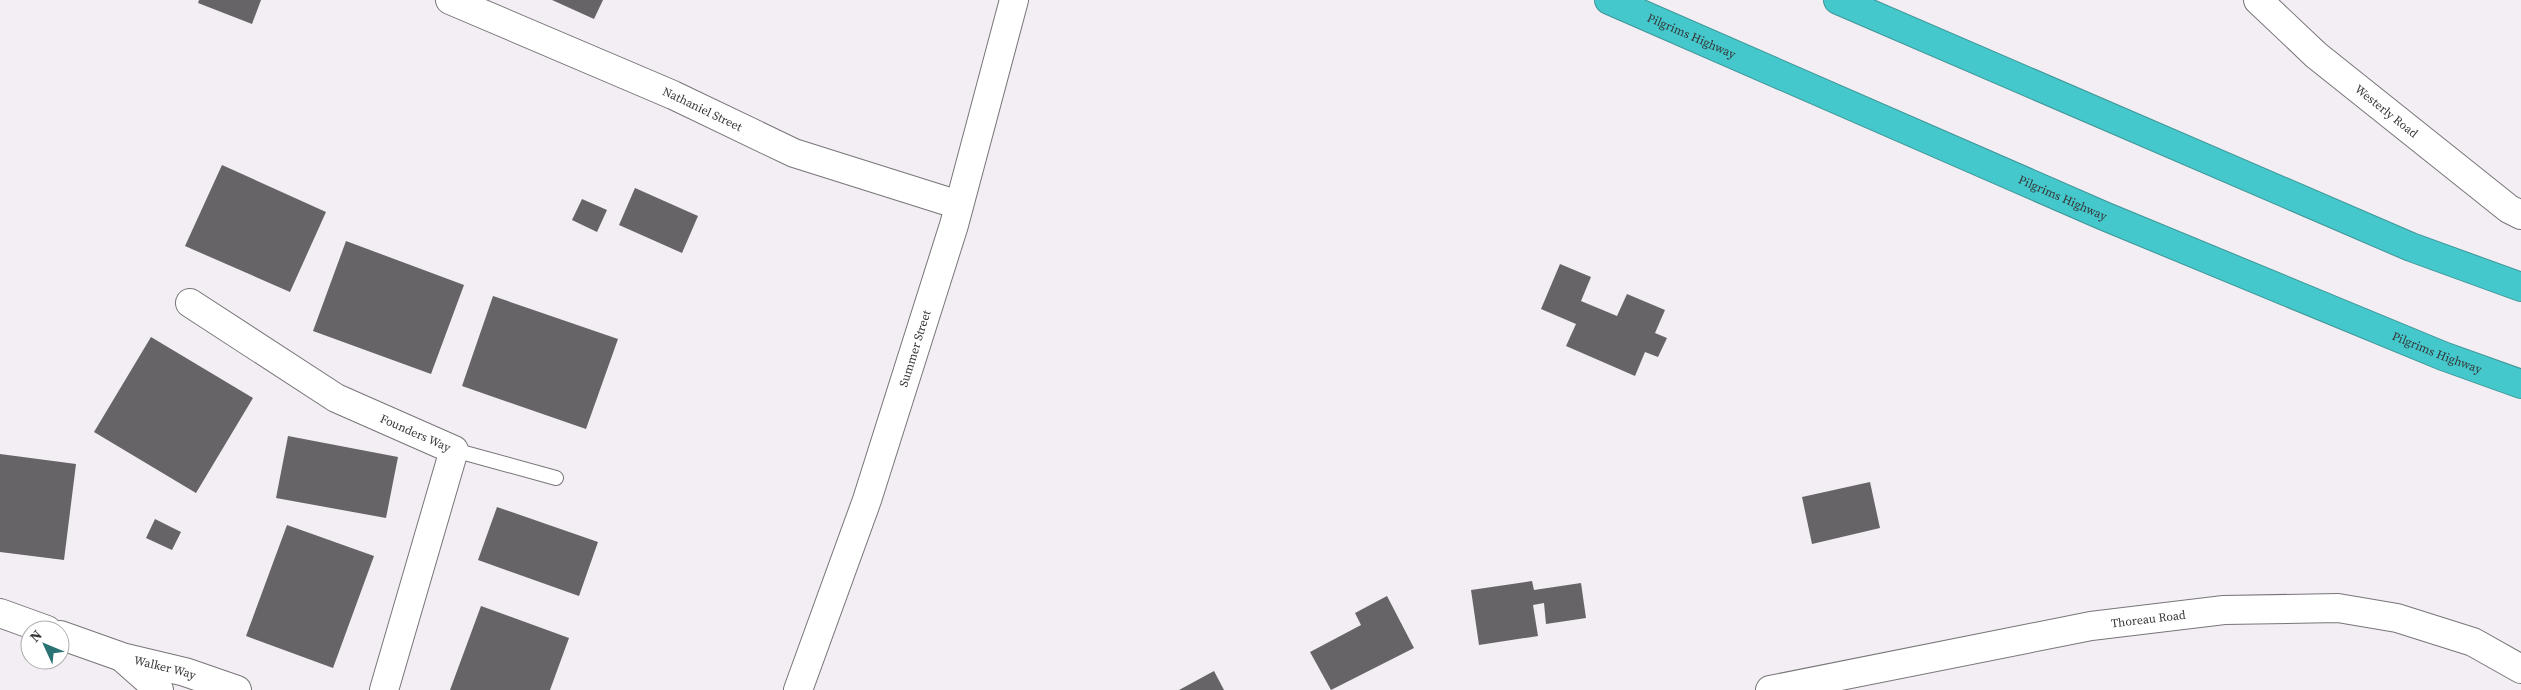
<svg xmlns="http://www.w3.org/2000/svg" width="2521" height="690" viewBox="0 0 2521 690" font-family="'Source Serif 4',serif">
  <style>
    .building { fill: #676468 }
    .lines { fill: none; stroke-linecap: round; stroke-linejoin: round }
    .service-casing { stroke: #787579; stroke-width: 16 }
    .minor-casing { stroke: #787579; stroke-width: 30 }
    .secondary-casing { stroke: #787579; stroke-width: 30 }
    .motorway-casing { stroke: #3f9597; stroke-width: 30 }
    .service { stroke: #fff; stroke-width: 14 }
    .minor { stroke: #fff; stroke-width: 28 }
    .secondary { stroke: #fff; stroke-width: 28 }
    .motorway { stroke: #44c8cb; stroke-width: 28 }
    .labels { text-anchor: middle; stroke-width: 5; stroke-linejoin: round; paint-order: stroke }
    .street-label { font-size: 12px; fill: #363537; stroke: #fff }
  </style>
  <rect width="100%" height="100%" fill="#f2eef3"/>
  <path class="building" d="M199,0H261L252,24L198,3Z
    M552,0H603L594,19Z
    M222,165L326,212L290,292L185,246Z
    M635,188L698,216L682,253L619,225Z
    M582,199L607,210L597,232L572,220Z
    M346,241L464,285L431,374L313,331Z
    M1560,264L1591,277L1581,301L1617,316L1627,294L1665,310L1655,333L1667,338L1658,357L1645,352L1635,376L1566,346L1576,324L1541,309Z
    M493,296L618,339L586,429L462,386Z
    M151,337L253,398L196,493L94,432Z
    M288,436L398,457L386,518L276,498Z
    M0,454L76,464L64,560L0,552Z
    M1870,482L1880,528L1812,544L1802,497Z
    M497,507L598,542L579,596L478,560Z
    M155,519L181,532L172,550L146,538Z
    M287,525L374,556L333,668L246,636Z
    M1532,581L1534,590L1581,583L1586,618L1546,624L1544,603L1533,605L1538,636L1479,645L1471,590Z
    M1387,596L1414,648L1331,690L1310,652L1361,625L1355,613Z
    M481,606L569,638L550,690H450Z
    M1214,671L1224,690H1179Z"/>
  <g class="lines">
    <defs>
      <path id="service" d="M454,450L556,478"/>
      <g id="minor">
        <path id="s1" d="M450,0L673,95L794,153L959,205"/>
        <path id="s2" d="M2258,0L2316,55L2509,209L2521,215"/>
        <path id="s3" d="M190,303L336,398L454,450L384,690"/>
        <path d="M0,613L47,630"/>
        <path id="s4" d="M60,635L122,657L185,672L237,690"/>
        <path d="M125,660L159,690"/>
        <path id="s5" d="M1770,690L2091,626L2224,610L2338,608L2397,618L2473,642L2521,669"/>
      </g>
      <g id="secondary">
        <path id="s6" d="M798,690L867,500L954,225L1014,0"/>
      </g>
      <g id="motorway">
        <path id="s7" d="M1609,0L2104,216L2443,356L2521,384"/>
        <path d="M1838,0L2411,247L2521,287"/>
      </g>
    </defs>
    <use href="#service" class="service-casing"/>
    <use href="#minor" class="minor-casing"/>
    <use href="#secondary" class="secondary-casing"/>
    <use href="#motorway" class="motorway-casing"/>
    <use href="#service" class="service"/>
    <use href="#minor" class="minor"/>
    <use href="#secondary" class="secondary"/>
    <use href="#motorway" class="motorway"/>
  </g>
  <g class="labels">
    <g class="street-label">
      <text dy="4" stroke="none"><textPath href="#s7" startOffset="90">Pilgrims Highway</textPath></text>
      <text dy="4" stroke="none"><textPath href="#s1" startOffset="275">Nathaniel Street</textPath></text>
      <text dy="4" stroke="none"><textPath href="#s2" startOffset="170">Westerly Road</textPath></text>
      <text dy="4" stroke="none"><textPath href="#s7" startOffset="495">Pilgrims Highway</textPath></text>
      <text dy="4" stroke="none"><textPath href="#s6" startOffset="361">Summer Street</textPath></text>
      <text dy="4" stroke="none"><textPath href="#s7" startOffset="900">Pilgrims Highway</textPath></text>
      <text dy="4" stroke="none"><textPath href="#s3" startOffset="261">Founders Way</textPath></text>
      <text dy="4" stroke="none"><textPath href="#s5" startOffset="385">Thoreau Road</textPath></text>
      <text dy="4" stroke="none"><textPath href="#s4" startOffset="110">Walker Way</textPath></text>
    </g>
  </g>
  <g transform="translate(45 645) rotate(314)"><circle r="24" fill="#ffffff" stroke="#afaeaf"/>
  <path d="M0-4L9 19L0 12L-9 19Z" fill="#297375"/>
  <text y="-8" font-size="14" font-weight="bold" text-anchor="middle" fill="#363537">N</text>
  </g>
</svg>
